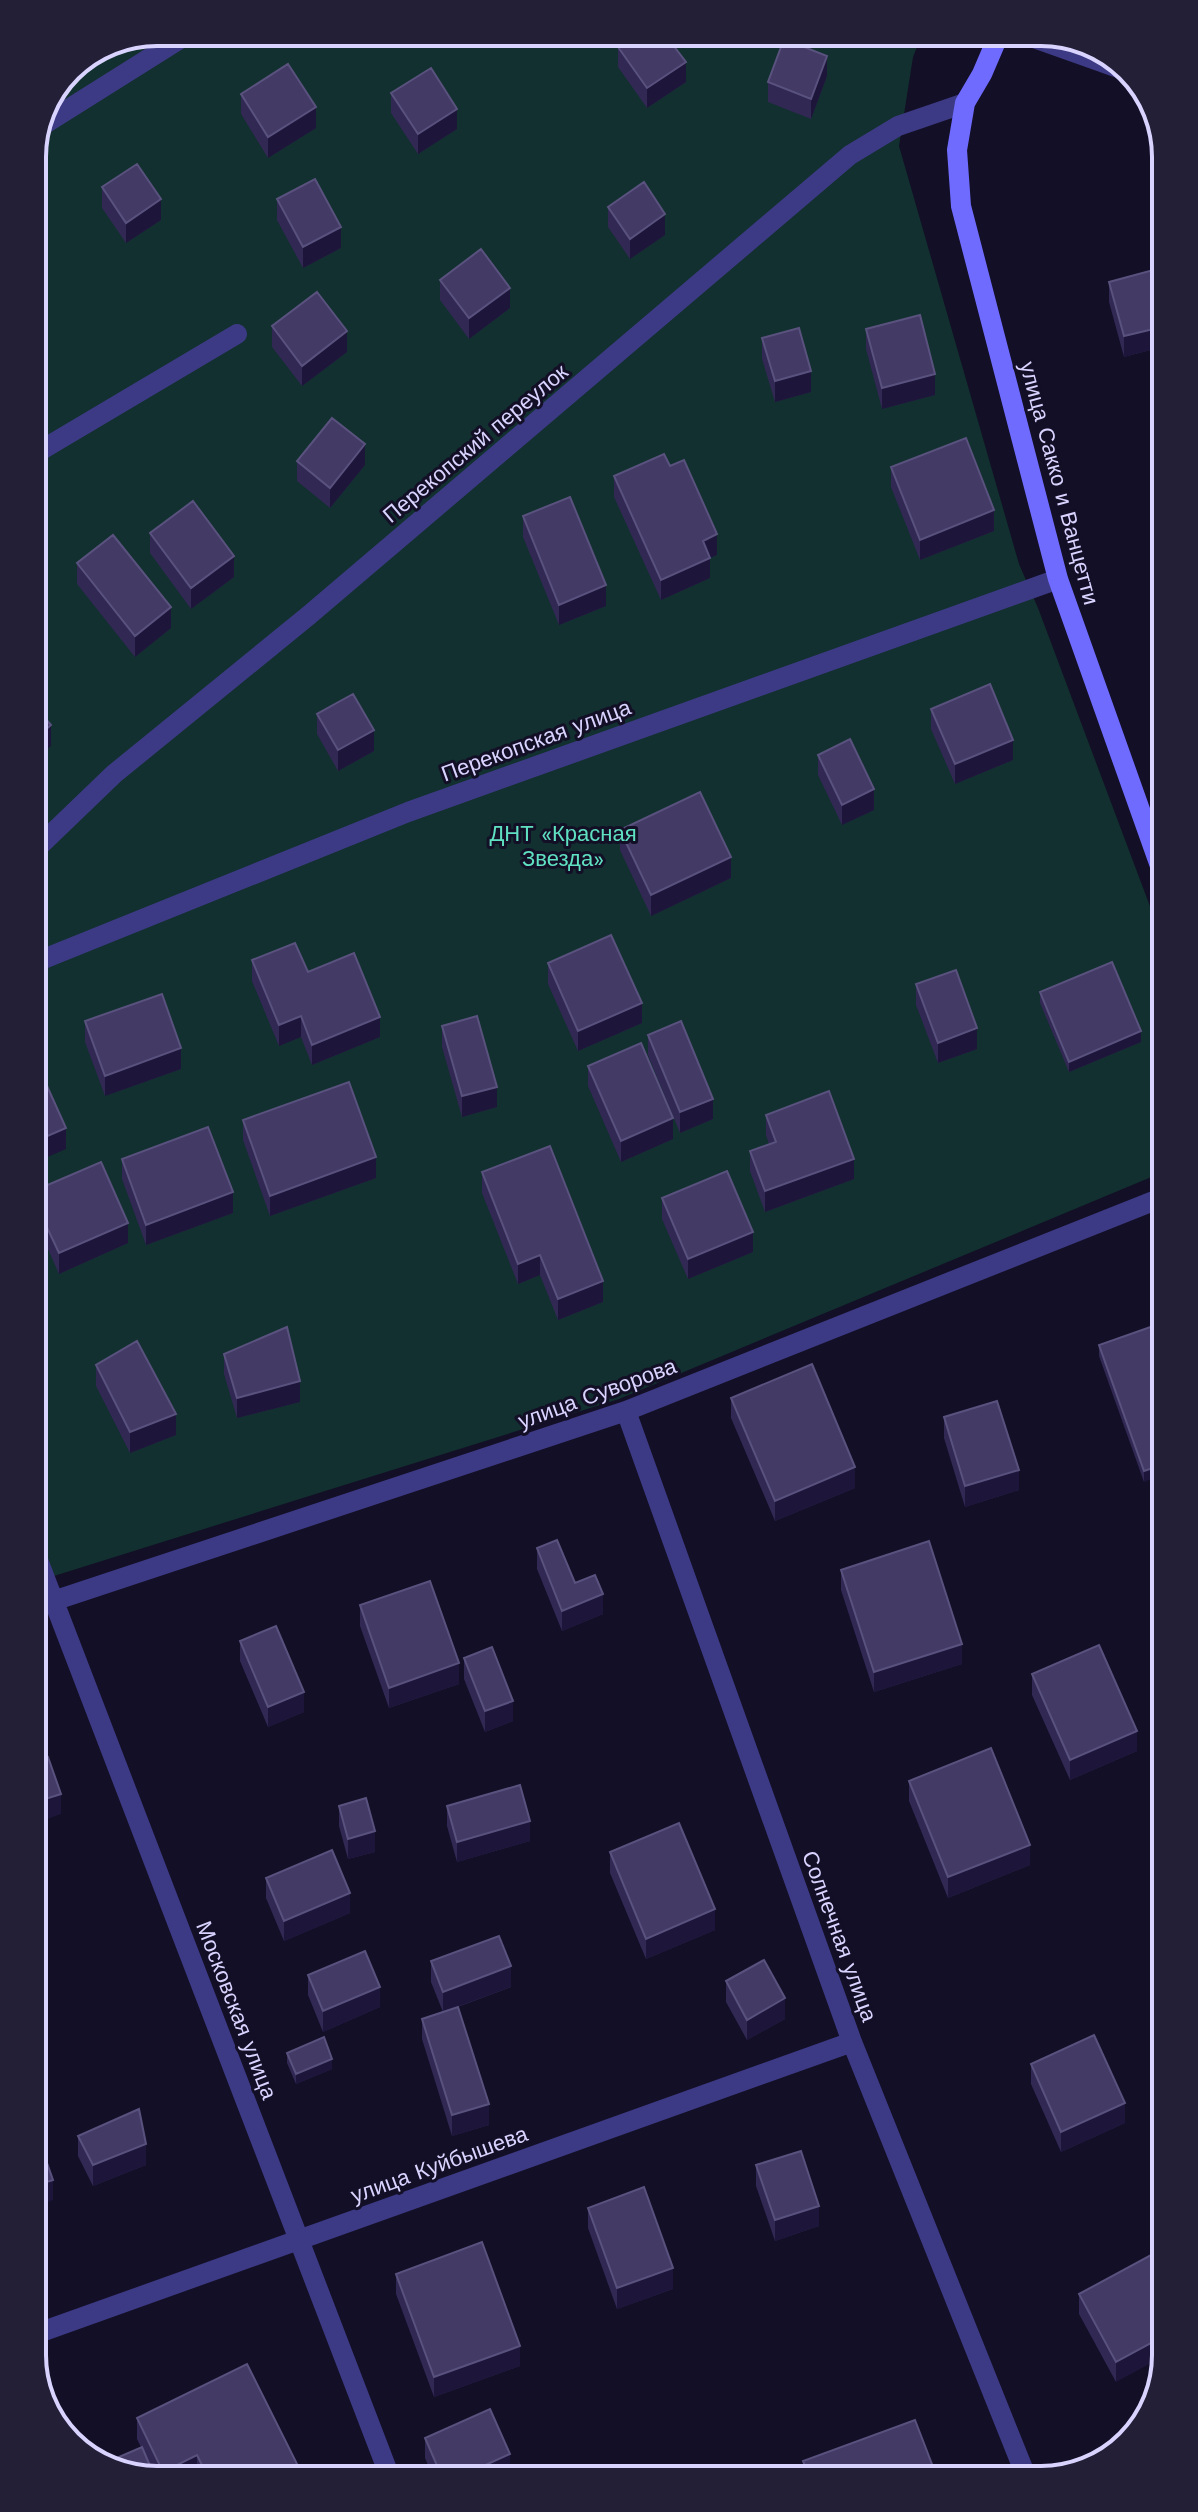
<svg xmlns="http://www.w3.org/2000/svg" width="1198" height="2512" viewBox="0 0 1198 2512" font-family="'Work Sans',sans-serif">
  <style>
    .green { fill: #12302f }
    .lines { fill: none; stroke-linecap: round; stroke-linejoin: round }
    .minor { stroke: #3d3a85; stroke-width: 20 }
    .secondary { stroke: #6f6bff; stroke-width: 20 }
    .wall { fill: #312854 }
    .shaded-wall { fill: #1d163a }
    .building { fill: #433a66; stroke: #5a527e; stroke-width: 2 }
    .labels { text-anchor: middle; stroke-width: 6; stroke-linejoin: round; paint-order: stroke }
    .street-label { font-size: 22px; fill: #d9d4ff; stroke: #130f26 }
    .park-label { font-size: 22px; fill: #5fe0c0; stroke: #130f26 }
    .rim { fill: none; stroke: #d9d4ff; stroke-width: 4 }
  </style>
  <rect width="100%" height="100%" fill="#130f26"/>
  <path class="green" d="M157,32H923L913,57L899,146L1019,564L1038,608L1160,933L1161,1173L619,1399L38,1581L32,149L69,68Z"/>
  <g class="lines">
    <path class="minor" d="M1017,32L1127,71
      M43,125L191,32
      M33,455L237,334
      M35,850L114,774L308,616L850,155L898,126L965,103
      M36,962L408,812L1058,579
      M626,1411L852,2042L1024,2471
      M38,1560L390,2477
      M38,1606L626,1411L1161,1198
      M41,2332L852,2042"/>
    <path class="secondary" d="M1000,32L982,74L965,103L957,150L961,206L1058,579L1160,866"/>
  </g>
  <path class="wall" d="M379,32H405L384,43Z
    M618,47L686,82L647,108L618,67Z
    M827,76L811,119L768,102V82Z
    M391,93L457,129L418,154L391,113Z
    M241,94L316,128L268,158L241,114Z
    M102,187L161,220L126,243L102,208Z
    M277,199L341,248L303,268L277,220Z
    M608,207L665,235L630,259L608,227Z
    M1157,269L1158,348L1124,357L1109,302V282Z
    M440,280L510,308L469,339L440,300Z
    M272,326L347,352L302,386L272,347Z
    M866,329L935,395L882,409L866,349Z
    M762,338L811,392L775,402L762,359Z
    M297,461L365,465L330,508L297,481Z
    M670,466L717,555L710,558V578L661,600L614,497V476Z
    M891,467L994,531L920,560L891,487Z
    M523,516L606,606L559,625L523,537Z
    M150,533L234,577L191,609L150,553Z
    M77,563L171,628L135,657L77,584Z
    M931,709L1013,760L955,784L931,729Z
    M317,714L374,751L338,771L317,734Z
    M818,755L874,810L842,825L818,775Z
    M620,830L731,878L651,916L620,850Z
    M252,960L308,972L380,1037L312,1065L301,1037L279,1046L252,981Z
    M548,963L642,1023L578,1051L548,984Z
    M916,984L977,1049L938,1063L916,1005Z
    M1040,992L1141,1042L1069,1072L1040,1003Z
    M85,1021L181,1069L105,1096L85,1042Z
    M442,1026L497,1107L462,1117L442,1047Z
    M648,1035L713,1119L680,1133L648,1055Z
    M588,1066L673,1139L621,1162L588,1086Z
    M766,1115L854,1179L765,1212L750,1171V1151L769,1144L766,1135Z
    M243,1120L376,1178L270,1216L243,1140Z
    M122,1159L233,1213L146,1245L122,1179Z
    M482,1172L603,1302L558,1320L540,1275L518,1284L482,1193Z
    M36,1190L128,1243L59,1274L37,1224Z
    M662,1198L753,1252L688,1279L662,1219Z
    M1162,1323L1144,1482L1099,1356V1345Z
    M224,1354L300,1402L237,1418L224,1374Z
    M96,1365L176,1435L130,1453L96,1386Z
    M731,1398L855,1488L775,1521L731,1418Z
    M944,1417L1019,1490L965,1507L944,1438Z
    M537,1548L603,1614L562,1631L537,1569Z
    M841,1570L962,1664L874,1692L841,1590Z
    M360,1605L459,1684L389,1708L360,1626Z
    M240,1641L304,1712L268,1727L240,1661Z
    M464,1658L513,1721L485,1732L464,1679Z
    M1032,1674L1137,1751L1070,1780L1032,1695Z
    M909,1781L1030,1865L948,1898L909,1801Z
    M339,1806L375,1852L348,1859L339,1826Z
    M447,1806L530,1841L457,1862L447,1826Z
    M610,1852L715,1930L646,1959L610,1873Z
    M266,1878L350,1913L284,1941L266,1898Z
    M431,1961L511,1987L447,2011L489,2125L452,2136L422,2039V2019L443,2012L431,1982Z
    M308,1975L380,2007L323,2032L308,1995Z
    M726,1981L785,2019L747,2040L726,2002Z
    M287,2053L332,2069L296,2084L287,2063Z
    M1031,2064L1125,2123L1061,2152L1031,2084Z
    M78,2136L146,2165L93,2186L78,2156Z
    M756,2165L819,2226L775,2241L756,2186Z
    M588,2208L673,2289L617,2309L588,2228Z
    M1166,2247L1116,2382L1079,2314V2294Z
    M396,2274L520,2366L434,2397L396,2294Z
    M137,2418L304,2478L199,2479L197,2476L190,2479L157,2480L137,2439Z
    M425,2438L510,2475L507,2476L433,2477L425,2458Z
    M803,2461L935,2472L803,2473Z"/>
  <path class="shaded-wall" d="M384,32H405L384,43Z
    M827,56V76L811,119V99Z
    M686,62V82L647,108V88Z
    M316,107V128L268,158V137Z
    M457,109V129L418,154V134Z
    M161,199V220L126,243V223Z
    M665,214V235L630,259V239Z
    M341,227V248L303,268V247Z
    M510,288V308L469,339V318Z
    M1158,328V348L1124,357V336Z
    M347,331V352L302,386V366Z
    M811,371V392L775,402V381Z
    M935,374V395L882,409V388Z
    M365,444V465L330,508V488Z
    M994,510V531L920,560V540Z
    M717,534V555L710,558V578L661,600V580L703,541Z
    M234,556V577L191,609V588Z
    M606,585V606L559,625V605Z
    M171,607V628L135,657V636Z
    M51,725V746L35,759V739Z
    M374,730V751L338,771V750Z
    M1013,740V760L955,784V764Z
    M874,789V810L842,825V805Z
    M731,857V878L651,916V895Z
    M642,1003V1023L578,1051V1031Z
    M301,1016V1037L279,1046V1025Z
    M380,1017V1037L312,1065V1045Z
    M977,1028V1049L938,1063V1043Z
    M1141,1031V1042L1069,1072V1062Z
    M181,1048V1069L105,1096V1076Z
    M497,1087V1107L462,1117V1096Z
    M713,1099V1119L680,1133V1112Z
    M673,1118V1139L621,1162V1141Z
    M66,1128V1149L36,1162V1141Z
    M376,1157V1178L270,1216V1196Z
    M854,1159V1179L765,1212V1191Z
    M233,1192V1213L146,1245V1225Z
    M128,1223V1243L59,1274V1253Z
    M753,1232V1252L688,1279V1259Z
    M540,1255V1275L518,1284V1264Z
    M603,1281V1302L558,1320V1299Z
    M300,1381V1402L237,1418V1398Z
    M176,1414V1435L130,1453V1432Z
    M1162,1465V1475L1144,1482V1471Z
    M855,1467V1488L775,1521V1501Z
    M1019,1470V1490L965,1507V1486Z
    M603,1594V1614L562,1631V1611Z
    M962,1644V1664L874,1692V1672Z
    M459,1663V1684L389,1708V1688Z
    M304,1692V1712L268,1727V1707Z
    M513,1701V1721L485,1732V1711Z
    M1137,1731V1751L1070,1780V1760Z
    M61,1794V1814L39,1822V1801Z
    M530,1821V1841L457,1862V1842Z
    M375,1831V1852L348,1859V1839Z
    M1030,1845V1865L948,1898V1877Z
    M350,1893V1913L284,1941V1921Z
    M715,1909V1930L646,1959V1939Z
    M511,1966V1987L443,2012V1992Z
    M380,1987V2007L323,2032V2011Z
    M785,1998V2019L747,2040V2020Z
    M332,2059V2069L296,2084V2074Z
    M1125,2103V2123L1061,2152V2132Z
    M489,2104V2125L452,2136V2115Z
    M146,2144V2165L93,2186V2165Z
    M53,2180V2200L41,2205L40,2184Z
    M819,2206V2226L775,2241V2220Z
    M673,2268V2289L617,2309V2288Z
    M1166,2335V2355L1116,2382V2362Z
    M520,2346V2366L434,2397V2377Z
    M510,2454V2475L507,2476L459,2477Z
    M197,2455V2476L190,2479L163,2480V2472Z"/>
  <path class="building" d="M637,32H663L686,62L647,88L618,47Z
    M784,39L827,56L811,99L768,82Z
    M288,64L316,107L268,137L241,94Z
    M431,68L457,109L418,134L391,93Z
    M137,164L161,199L126,223L102,187Z
    M315,179L341,227L303,247L277,199Z
    M644,182L665,214L630,239L608,207Z
    M481,249L510,288L469,318L440,280Z
    M1157,269L1158,328L1124,336L1109,282Z
    M317,292L347,331L302,366L272,326Z
    M920,315L935,374L882,388L866,329Z
    M799,328L811,371L775,381L762,338Z
    M332,418L365,444L330,488L297,461Z
    M966,438L994,510L920,540L891,467Z
    M664,454L670,466L684,460L717,534L703,541L710,558L661,580L614,476Z
    M570,497L606,585L559,605L523,516Z
    M193,501L234,556L191,588L150,533Z
    M113,535L171,607L135,636L77,563Z
    M990,684L1013,740L955,764L931,709Z
    M353,694L374,730L338,750L317,714Z
    M34,705L51,725L35,739Z
    M850,739L874,789L842,805L818,755Z
    M700,792L731,857L651,895L620,830Z
    M611,935L642,1003L578,1031L548,963Z
    M295,943L308,972L354,953L380,1017L312,1045L301,1016L279,1025L252,960Z
    M1112,962L1141,1031L1069,1062L1040,992Z
    M956,970L977,1028L938,1043L916,984Z
    M162,994L181,1048L105,1076L85,1021Z
    M477,1016L497,1087L462,1096L442,1026Z
    M681,1021L713,1099L680,1112L648,1035Z
    M641,1043L673,1118L621,1141L588,1066Z
    M38,1066L66,1128L36,1141V1067Z
    M349,1082L376,1157L270,1196L243,1120Z
    M829,1091L854,1159L765,1191L750,1151L776,1142L766,1115Z
    M208,1127L233,1192L146,1225L122,1159Z
    M550,1146L603,1281L558,1299L540,1255L518,1264L482,1172Z
    M101,1162L128,1223L59,1253L36,1204V1190Z
    M727,1171L753,1232L688,1259L662,1198Z
    M1162,1323V1465L1144,1471L1099,1345Z
    M287,1327L300,1381L237,1398L224,1354Z
    M137,1341L176,1414L130,1432L96,1365Z
    M812,1364L855,1467L775,1501L731,1398Z
    M997,1401L1019,1470L965,1486L944,1417Z
    M557,1540L575,1583L595,1575L603,1594L562,1611L537,1548Z
    M929,1541L962,1644L874,1672L841,1570Z
    M430,1581L459,1663L389,1688L360,1605Z
    M276,1626L304,1692L268,1707L240,1641Z
    M1099,1645L1137,1731L1070,1760L1032,1674Z
    M492,1647L513,1701L485,1711L464,1658Z
    M991,1748L1030,1845L948,1877L909,1781Z
    M48,1757L61,1794L39,1801V1760Z
    M520,1785L530,1821L457,1842L447,1806Z
    M366,1798L375,1831L348,1839L339,1806Z
    M679,1823L715,1909L646,1939L610,1852Z
    M332,1850L350,1893L284,1921L266,1878Z
    M499,1936L511,1966L443,1992L431,1961Z
    M365,1951L380,1987L323,2011L308,1975Z
    M764,1960L785,1998L747,2020L726,1981Z
    M458,2007L489,2104L452,2115L422,2019Z
    M1094,2035L1125,2103L1061,2132L1031,2064Z
    M324,2037L332,2059L296,2074L287,2053Z
    M139,2109L146,2144L93,2165L78,2136Z
    M40,2143L53,2180L40,2184Z
    M801,2151L819,2206L775,2220L756,2165Z
    M644,2187L673,2268L617,2288L588,2208Z
    M482,2242L520,2346L434,2377L396,2274Z
    M1166,2247V2335L1116,2362L1079,2294Z
    M247,2364L304,2478L209,2479L197,2455L163,2472L137,2418Z
    M490,2409L510,2454L459,2477H442L425,2438Z
    M915,2420L935,2472L808,2473L803,2461Z
    M142,2447L156,2480H149L105,2463Z"/>
  <g class="labels">
    <g class="street-label">
      <text transform="translate(475 443) rotate(-40)" y="8">Перекопский переулок</text>
      <text transform="translate(1060 483) rotate(75)" y="8">улица Сакко и Ванцетти</text>
      <text transform="translate(536 740) rotate(-20)" y="8">Перекопская улица</text>
      <text transform="translate(597 1393) rotate(-20)" y="8">улица Суворова</text>
      <text transform="translate(840 1936) rotate(70)" y="8">Солнечная улица</text>
      <text transform="translate(237 2010) rotate(69)" y="8">Московская улица</text>
      <text transform="translate(439 2164) rotate(-20)" y="8">улица Куйбышева</text>
    </g>
    <g class="park-label">
      <text x="563" y="841">ДНТ «Красная<tspan x="563" dy="25">Звезда»</tspan></text>
    </g>
  </g>
  <path d="M0 0H1198V2512H0ZM157 46H1041A111 111 0 0 1 1152 157V2355A111 111 0 0 1 1041 2466H157A111 111 0 0 1 46 2355V157A111 111 0 0 1 157 46Z" fill="#231f37" fill-rule="evenodd"/>
  <path class="rim" d="M157 46H1041A111 111 0 0 1 1152 157V2355A111 111 0 0 1 1041 2466H157A111 111 0 0 1 46 2355V157A111 111 0 0 1 157 46Z"/>
</svg>
